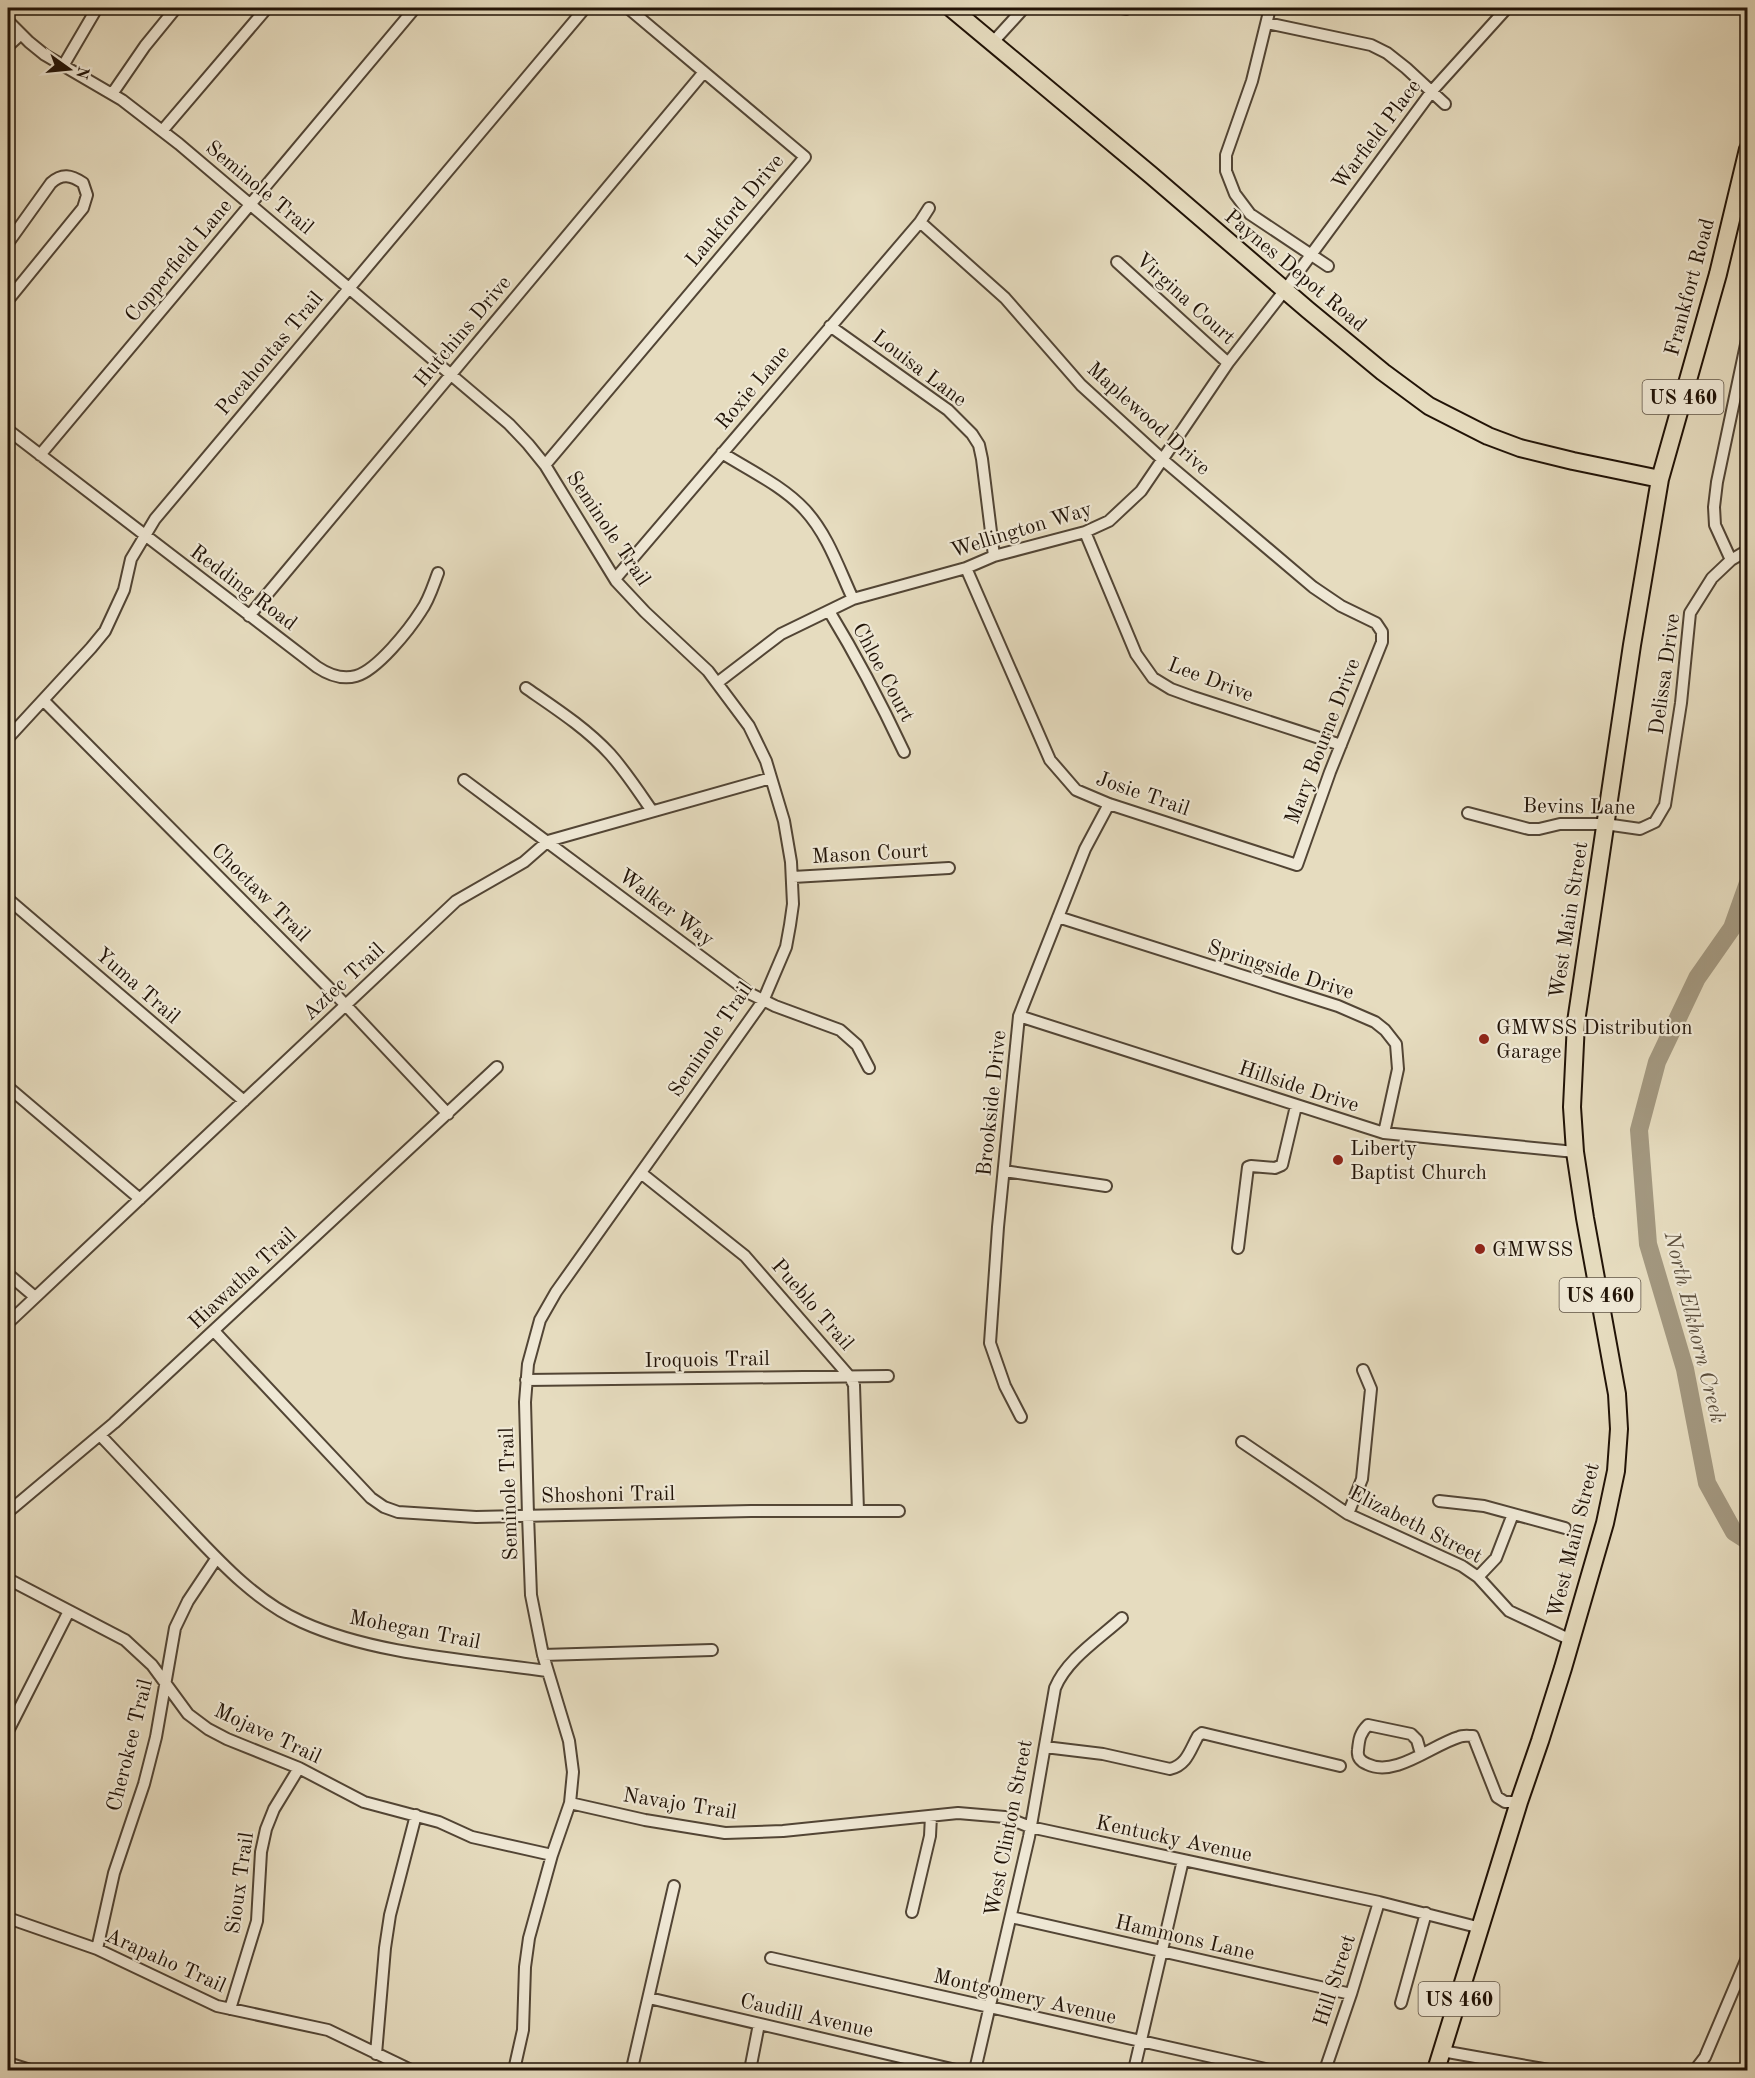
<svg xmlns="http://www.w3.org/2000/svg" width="1755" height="2078" viewBox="0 0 1755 2078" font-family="'Old Standard TT',serif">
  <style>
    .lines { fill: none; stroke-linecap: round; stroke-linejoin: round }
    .river { stroke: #a39880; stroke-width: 18 }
    .street-casing { stroke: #524535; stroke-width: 14 }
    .primary-casing { stroke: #211307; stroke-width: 20 }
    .street { stroke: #efe8d5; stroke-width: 10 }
    .primary { stroke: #e6dcbf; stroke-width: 16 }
    .poi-dot { fill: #8f2418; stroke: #efe8d5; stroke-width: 2 }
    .labels { text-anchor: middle; stroke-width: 4.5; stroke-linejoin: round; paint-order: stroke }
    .shield { fill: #efe8d5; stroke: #5f5345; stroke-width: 1.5 }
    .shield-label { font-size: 20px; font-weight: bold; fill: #211307 }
    .street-label { font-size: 21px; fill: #211307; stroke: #efe8d5 }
    .poi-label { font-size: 21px; fill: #211307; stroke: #efe8d5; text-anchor: start }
    .water-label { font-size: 22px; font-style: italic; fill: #5c4f3d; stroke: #efe8d5 }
  </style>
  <rect width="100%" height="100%" fill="#e6dcbf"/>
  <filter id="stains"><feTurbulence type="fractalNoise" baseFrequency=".00333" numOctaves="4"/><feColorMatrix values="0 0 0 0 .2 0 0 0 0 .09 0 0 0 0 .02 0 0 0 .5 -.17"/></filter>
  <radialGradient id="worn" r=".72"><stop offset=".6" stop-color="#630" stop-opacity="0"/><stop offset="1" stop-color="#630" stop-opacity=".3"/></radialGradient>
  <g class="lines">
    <path class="river" d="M1748,883L1732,928L1697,978L1657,1062L1639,1130L1648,1244L1685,1369L1707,1483L1734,1532L1748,1541"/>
    <defs>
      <path id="street" d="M1121,8L1126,9
        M1270,8L1252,81L1226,155V171L1235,194L1250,214L1328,266
        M8,21L29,42L45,55L122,100L179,144L509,424L528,444L545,465L616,581L645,612L708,671L749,726L766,761L784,821L791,862L793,904L790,925L786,947L763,1001L556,1292L540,1320L528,1364L525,1402L528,1515L531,1595L543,1655L569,1741L573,1772L570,1803L552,1855L529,1938L525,1967L523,2030L514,2070
        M1267,23L1371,45L1387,53L1406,68L1445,104
        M993,42L1024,8
        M8,46L21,34
        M63,66L97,8
        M112,94L145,46L176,8
        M162,131L267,8
        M929,208L920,222L1005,298L1081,385L1162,459L1313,587L1341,606L1376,623L1382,632V642L1330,772L1297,865L1109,804L1076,790L1050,760L966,568
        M8,243L51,183C62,173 71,175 83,183L87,195L83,208L8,300
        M1117,262L1228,363
        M830,326L948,410L972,434L979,445L982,459L994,556
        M8,430L317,667C329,675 342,680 356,676C377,670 409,630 421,611C429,600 433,586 438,573
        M722,453C749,470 783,486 805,510C828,535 839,569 853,599
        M40,455L415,8
        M545,465L805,157L628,8
        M1085,532L1136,654L1153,678L1171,689L1193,697L1341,745
        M1731,560L1715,525L1714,507L1717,482L1748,335
        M615,579L920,222
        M829,611C857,657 881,703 904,752
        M249,616L704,72
        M717,683L781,634L853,599L966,568L994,556L1085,532L1109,521L1141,491L1228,363L1285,290L1432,91L1507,8
        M526,688C555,708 586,728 610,754C626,772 639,792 652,811
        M43,700L338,997L448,1114
        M8,738L91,648L105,631L124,590L131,559L155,519L585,8
        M464,780L751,994L775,1006L840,1030L857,1045L869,1068
        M1468,813L1529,829H1539L1560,824H1605L1640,829L1655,822L1665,805L1681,703L1690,613L1712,578L1731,560L1748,550
        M793,877L949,868
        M8,899L244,1101
        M1058,917L1338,1006L1375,1022L1385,1030L1396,1044L1398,1069L1384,1133
        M1019,1016L1384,1133L1575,1152
        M8,1087L140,1199
        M1004,1171L1106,1186
        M641,1173L745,1256L850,1377L854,1385L858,1511
        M1238,1248L1248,1167L1251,1166L1275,1168L1282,1165L1296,1106
        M8,1274L35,1297
        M8,1323L456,901L524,862L548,841L771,778
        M214,1331L371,1498L384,1507L398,1512L476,1517L751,1511H899
        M526,1380L888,1376
        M1021,1417L1005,1386L990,1343L998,1227L1019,1016L1085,849L1109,804
        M100,1435C128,1465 156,1494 184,1524C219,1561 255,1601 302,1622C375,1655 469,1660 547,1671
        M1242,1442L1348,1514L1462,1566L1478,1577L1509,1611L1571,1640
        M1439,1501L1484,1506L1565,1528
        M8,1512L114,1423L497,1067
        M1348,1514L1362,1479L1371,1389L1363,1370
        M1478,1577L1496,1558L1513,1514
        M8,1579L125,1640L152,1665L188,1714L208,1729L227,1739L299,1768L364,1802L439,1822L472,1837L552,1855
        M543,1655L712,1650
        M8,1731L69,1611
        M1045,1747L1103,1754L1170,1769C1187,1765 1190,1750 1198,1736L1202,1733L1340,1766
        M1421,1754L1417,1740L1411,1734L1368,1725C1360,1733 1359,1739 1358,1750C1357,1757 1360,1761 1367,1764C1395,1778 1432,1745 1459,1737C1463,1735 1468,1736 1473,1736L1497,1797L1505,1802H1519
        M570,1803L645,1820L725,1833L783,1831L958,1813L1005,1817L1030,1827L1379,1902L1481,1928
        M912,1912L930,1836L931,1816
        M1011,1917L1351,1994
        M8,1918L97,1949L217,2006L328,2030L411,2070
        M97,1949L114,1873L144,1784L156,1737L175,1628L188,1601L216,1559
        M771,1958L1270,2070
        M649,1998L956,2070
        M1401,2003L1426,1913
        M230,2009L257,1921L261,1852L266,1829L274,1809L299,1768
        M1442,2051L1549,2070
        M376,2054L385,1948L390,1915L416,1815
        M8,2063L30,2070
        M633,2064L674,1886
        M750,2070L759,2024
        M975,2070L1029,1837L1055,1688C1067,1659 1099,1639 1122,1618
        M1134,2070L1183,1860
        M1325,2070L1351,1994L1379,1902
        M1695,2070L1705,2057L1747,1958"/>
      <path id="primary" d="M951,8L1151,175L1308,310L1383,372L1429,406L1488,436L1520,448L1573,461L1660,479
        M1436,2070L1519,1802L1540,1741L1563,1668L1605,1523L1616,1471L1619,1429L1617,1394L1585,1218L1575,1152L1572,1107L1576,1022L1632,645L1660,479L1718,274L1748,149"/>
    </defs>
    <use href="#street" class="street-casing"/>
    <use href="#primary" class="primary-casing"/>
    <use href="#street" class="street"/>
    <use href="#primary" class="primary"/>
  </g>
  <g class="poi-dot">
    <circle cx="1484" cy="1039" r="6"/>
    <circle cx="1338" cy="1160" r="6"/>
    <circle cx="1480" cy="1249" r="6"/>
  </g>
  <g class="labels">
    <g class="shield">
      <rect x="1642.5" y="380" width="81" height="34" rx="4.5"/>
      <rect x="1559.5" y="1278" width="81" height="34" rx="4.5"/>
      <rect x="1418.5" y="1982" width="81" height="34" rx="4.5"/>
    </g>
    <g class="shield-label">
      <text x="1683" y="404">US 460</text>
      <text x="1600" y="1302">US 460</text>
      <text x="1459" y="2006">US 460</text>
    </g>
    <g class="street-label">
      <text transform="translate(1376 134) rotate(-53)" y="7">Warfield Place</text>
      <text transform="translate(260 187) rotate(40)" y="7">Seminole Trail</text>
      <text transform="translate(734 210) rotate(-50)" y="7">Lankford Drive</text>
      <text transform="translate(178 260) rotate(-50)" y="7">Copperfield Lane</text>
      <text transform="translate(1296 270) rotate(40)" y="7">Paynes Depot Road</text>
      <text transform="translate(1689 287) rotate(-75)" y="7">Frankfort Road</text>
      <text transform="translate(1186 298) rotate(42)" y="7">Virgina Court</text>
      <text transform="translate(462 331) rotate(-50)" y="7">Hutchins Drive</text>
      <text transform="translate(269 353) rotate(-50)" y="7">Pocahontas Trail</text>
      <text transform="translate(920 368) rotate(37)" y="7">Louisa Lane</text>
      <text transform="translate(752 387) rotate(-50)" y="7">Roxie Lane</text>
      <text transform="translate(1149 418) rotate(42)" y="7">Maplewood Drive</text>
      <text transform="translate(609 528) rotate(56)" y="7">Seminole Trail</text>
      <text transform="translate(1021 529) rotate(-17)" y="7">Wellington Way</text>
      <text transform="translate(244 587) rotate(37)" y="7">Redding Road</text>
      <text transform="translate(884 672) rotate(62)" y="7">Chloe Court</text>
      <text transform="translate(1664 674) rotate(-82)" y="7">Delissa Drive</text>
      <text transform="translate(1211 679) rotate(21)" y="7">Lee Drive</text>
      <text transform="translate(1322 741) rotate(-69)" y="7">Mary Bourne Drive</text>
      <text transform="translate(1143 793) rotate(19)" y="7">Josie Trail</text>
      <text transform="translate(1579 806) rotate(1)" y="7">Bevins Lane</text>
      <text transform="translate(870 853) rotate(-3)" y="7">Mason Court</text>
      <text transform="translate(261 892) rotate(45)" y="7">Choctaw Trail</text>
      <text transform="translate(667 907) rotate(37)" y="7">Walker Way</text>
      <text transform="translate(1568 920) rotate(-81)" y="7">West Main Street</text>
      <text transform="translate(1281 969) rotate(18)" y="7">Springside Drive</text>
      <text transform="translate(343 981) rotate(-43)" y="7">Aztec Trail</text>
      <text transform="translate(138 985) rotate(41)" y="7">Yuma Trail</text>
      <text transform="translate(710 1039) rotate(-56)" y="7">Seminole Trail</text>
      <text transform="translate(1299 1086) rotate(18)" y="7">Hillside Drive</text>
      <text transform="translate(991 1103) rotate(-84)" y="7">Brookside Drive</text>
      <text transform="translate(242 1278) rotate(-43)" y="7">Hiawatha Trail</text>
      <text transform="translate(813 1304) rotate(49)" y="7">Pueblo Trail</text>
      <text transform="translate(707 1359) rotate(-1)" y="7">Iroquois Trail</text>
      <text transform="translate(508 1494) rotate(-92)" y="7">Seminole Trail</text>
      <text transform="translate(608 1494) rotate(-1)" y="7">Shoshoni Trail</text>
      <text transform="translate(1416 1524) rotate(27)" y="7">Elizabeth Street</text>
      <text transform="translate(1573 1540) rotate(-76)" y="7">West Main Street</text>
      <text transform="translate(415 1629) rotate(11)" y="7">Mohegan Trail</text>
      <text transform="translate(268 1733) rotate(25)" y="7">Mojave Trail</text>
      <text transform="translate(129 1745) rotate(-76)" y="7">Cherokee Trail</text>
      <text transform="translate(680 1803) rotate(9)" y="7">Navajo Trail</text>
      <text transform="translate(1008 1828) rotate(-79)" y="7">West Clinton Street</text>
      <text transform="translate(1174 1838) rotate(12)" y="7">Kentucky Avenue</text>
      <text transform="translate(239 1883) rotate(-82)" y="7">Sioux Trail</text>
      <text transform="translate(1185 1937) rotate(13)" y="7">Hammons Lane</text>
      <text transform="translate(166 1960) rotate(24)" y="7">Arapaho Trail</text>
      <text transform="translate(1334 1980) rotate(-72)" y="7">Hill Street</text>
      <text transform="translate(1025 1996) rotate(13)" y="7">Montgomery Avenue</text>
      <text transform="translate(807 2015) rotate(13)" y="7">Caudill Avenue</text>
    </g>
    <g class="poi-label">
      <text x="1496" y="1034">GMWSS Distribution<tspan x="1496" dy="24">Garage</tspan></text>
      <text x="1350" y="1155">Liberty<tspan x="1350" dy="24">Baptist Church</tspan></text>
      <text x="1492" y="1256">GMWSS</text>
    </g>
    <g class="water-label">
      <text transform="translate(1696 1327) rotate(76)" y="8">North Elkhorn Creek</text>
    </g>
  </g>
  <rect width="1755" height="2078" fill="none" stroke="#e6dcbf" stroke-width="30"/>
  <rect x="9" y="9" width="1737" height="2060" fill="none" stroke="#211307" stroke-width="3"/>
  <rect x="15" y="15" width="1725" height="2048" fill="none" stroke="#211307" stroke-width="1.5"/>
  <g transform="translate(69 69) rotate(105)" stroke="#efe8d5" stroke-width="4.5" paint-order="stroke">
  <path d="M0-4.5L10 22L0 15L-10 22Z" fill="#211307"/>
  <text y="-9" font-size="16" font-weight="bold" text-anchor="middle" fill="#211307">N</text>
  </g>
  <rect width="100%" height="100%" filter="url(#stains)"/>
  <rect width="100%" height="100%" fill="url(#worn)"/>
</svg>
